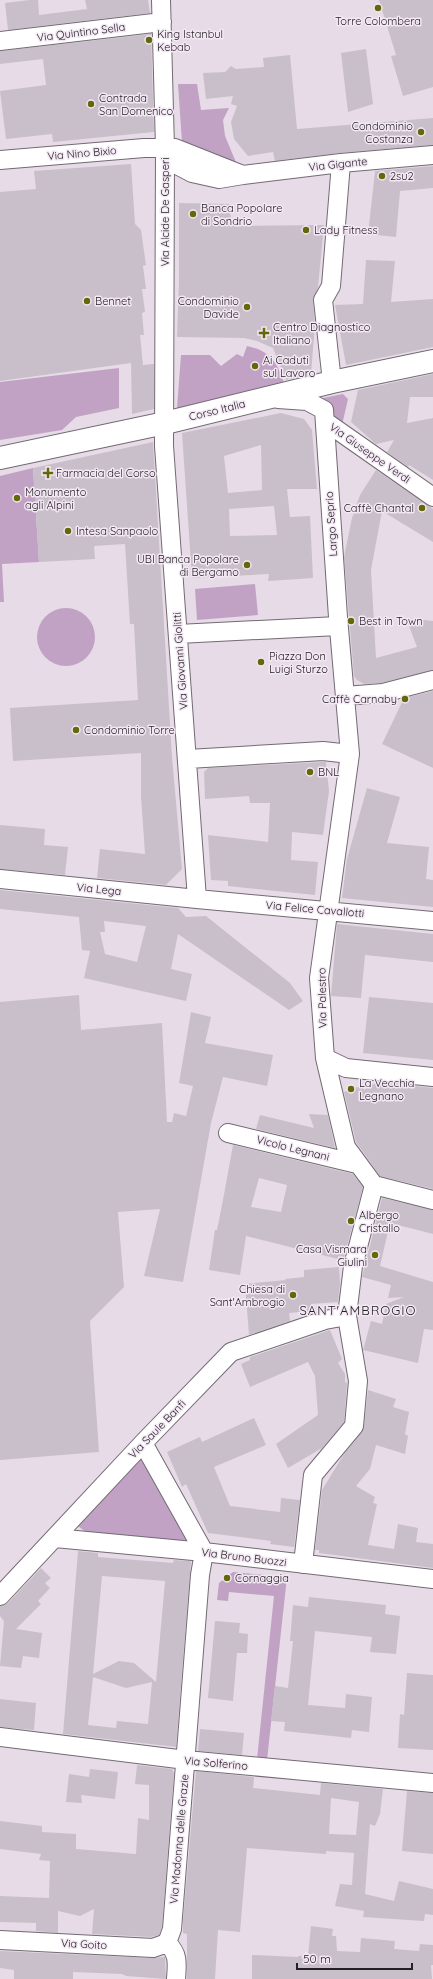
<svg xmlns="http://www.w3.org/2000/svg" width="433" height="1979" viewBox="0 0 433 1979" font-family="Quicksand,sans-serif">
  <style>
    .green { fill: #c1a2c4 }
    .building { fill: #c9bfca; fill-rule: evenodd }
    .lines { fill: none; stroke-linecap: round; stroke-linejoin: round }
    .street-casing { stroke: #736a74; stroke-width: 20 }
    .secondary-casing { stroke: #736a74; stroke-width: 24 }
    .street { stroke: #fff; stroke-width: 18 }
    .secondary { stroke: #fff; stroke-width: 22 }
    .poi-dot { fill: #63690a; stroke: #f3e8f4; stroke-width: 1.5 }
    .labels { text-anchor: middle; stroke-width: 3; stroke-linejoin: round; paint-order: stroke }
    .poi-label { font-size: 11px; fill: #242125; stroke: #f3e8f4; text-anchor: start }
    .street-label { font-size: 11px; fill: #242125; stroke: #f3e8f4 }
    .quarter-label { font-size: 13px; letter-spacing: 1px; fill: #242125; stroke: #f3e8f4 }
  </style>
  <rect width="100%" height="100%" fill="#e6dbe6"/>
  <path class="green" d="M178,84H197L201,110L229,108L223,120L225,136L238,167L182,142Z
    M247,346C270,351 277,362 284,383L177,408L181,355H210L221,366L237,354L243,357Z
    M119,368V408L76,417L62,430L0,440V382Z
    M343,394L348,399L342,425L326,415L318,399Z
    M33,468L39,562L2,564L4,602H0V476Z
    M255,584L258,615L197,620L195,589Z
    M37 637a29 29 0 1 1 58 0a29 29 0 1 1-58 0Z
    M140,1458L191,1543L86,1532L78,1526Z
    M233,1572L287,1577L267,1760L257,1759L274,1596L229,1592L228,1601L217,1600L219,1583Z"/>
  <path class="building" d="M29,0H38L39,15L87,9L85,0H148L150,13L8,30L5,3Z
    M379,0H433V87L403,96L391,56L396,55Z
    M151,34L154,132L53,142L52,134L6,139L0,91L46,85L43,59L0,64V51Z
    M366,49L373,104L348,112L341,53Z
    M290,55L297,129L433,118V145L340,153L275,161L273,152L248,156L234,139L231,122L237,106L231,104L233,96L206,99L203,73L225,72L231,66L236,69L264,67L263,58Z
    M131,164L135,224L141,230L146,265L143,266L146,289H142L145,312L142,313L144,335H140L143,365L154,364V409L132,414L131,363L0,381V192L36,189L34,171Z
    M433,166V188L400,191L396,237L368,234L375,171Z
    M179,203L230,204L231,226L324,225L318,287L313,301L315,324L311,374L286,380L273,348L257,341L244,338L177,337L179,281Z
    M366,260L395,261L391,302L433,299V347L346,365L335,305L363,304Z
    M433,374V397H410L407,423L433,418V480L409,465L408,467L387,452L394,440L376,444L351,422L358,390Z
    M281,413L304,419L312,430L317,489H287L290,517L310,516L313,578L268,581L269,574L192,578L182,433ZM261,445L262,490L228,493L224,456ZM274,506L277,535L230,536L229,509Z
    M153,442L172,757L182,869L166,885L97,878L100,849L145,854L141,796V753L13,761L10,708L138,700L134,624H130L125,544L94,546L95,559L39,562L33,468Z
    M376,470L433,509V542L382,511L371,570L376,658L417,647L406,618L433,621V670L381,683L364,684L357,680L354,676L344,557L352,518L360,495Z
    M433,691V768L382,744L404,698Z
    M323,762H326L329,791L323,835L292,832L291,860L318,862L315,895L228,886V881L211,880L208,835L268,842L270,803H250L249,796L205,799L204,772L208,768Z
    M367,788L400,797L387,843L429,847L426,879L433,880V907L342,898L347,859Z
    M0,825L45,829L44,845L68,847L65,875L0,869Z
    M0,890L178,908L186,917L206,916L290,983L303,1001L289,1010L178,934L171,969L192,974L186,1001L84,978L90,951L82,950L79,917L0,909ZM104,921L146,926L137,962L105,954L100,932H105Z
    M337,924L433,934V962L365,955L361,998L331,996Z
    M79,995L81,1030L162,1023L167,1122H172L174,1113L186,1116L193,1086L179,1083L191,1012L211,1017L205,1043L273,1055L267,1086L223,1077L211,1123L183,1282L144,1276L160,1209L118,1212L124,1287L90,1321L99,1452L0,1460V1002Z
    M369,997L433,1003V1060L363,1053Z
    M377,1082L433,1088V1189L380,1176L356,1142L344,1092L363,1085L364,1090Z
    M309,1114L328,1115L335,1148L256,1129L260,1115L314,1128Z
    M233,1145L353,1174L363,1187L344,1257L338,1256V1259L246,1236L240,1275L209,1270L215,1230H217L223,1200ZM259,1178L287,1185L281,1212L251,1207Z
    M382,1198L433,1210V1234L390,1223L380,1266L433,1282V1330L424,1329L418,1363L363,1350L371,1321L382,1324L386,1304L404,1297L388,1298L391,1285L362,1277Z
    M339,1267L340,1284L338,1302L311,1304L312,1311L289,1313L290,1321L249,1335L245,1284L286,1280L285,1279L304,1277V1270Z
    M330,1330L342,1359L338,1363L345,1374V1382L347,1383L344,1422L322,1448L288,1468L276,1444L318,1415L315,1376L308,1362L250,1387L241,1364L250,1360V1357Z
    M368,1390L396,1399L393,1407L409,1412L405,1434L408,1436L405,1454L376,1445L370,1469L356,1486L375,1497L373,1503L377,1504L368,1545L394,1549L398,1524L418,1528L416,1542L433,1544V1568L319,1553V1550H315L322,1490L344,1454L362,1432L364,1427Z
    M254,1418L266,1445L214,1467L230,1506L280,1512L281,1498L300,1500L294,1547L270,1544L271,1541L208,1533L186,1484L182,1487L167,1452L200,1437L202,1442Z
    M78,1551L98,1553V1557L173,1563L174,1560L191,1561L176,1747L63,1734ZM102,1576L165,1581L156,1682L134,1663L119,1661L93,1674ZM93,1677L126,1688L152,1682L148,1724L117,1721L116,1728L88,1725Z
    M41,1568L51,1578L45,1583L50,1588L38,1601L41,1604L16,1629L42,1633L39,1658L23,1656L21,1668L0,1666L4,1621L0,1616V1606L8,1603Z
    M309,1597L386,1605L385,1614L400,1616L396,1654L370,1652L372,1637L315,1631L308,1705L345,1708L346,1694L372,1697L369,1732L352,1730L351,1738L284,1731L285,1722L271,1721L275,1686L288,1688L293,1641H290L293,1605L308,1607Z
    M215,1621L240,1623L239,1633L248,1634L247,1653H237L233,1701L208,1698Z
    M407,1673L433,1675V1750L398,1748L400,1714L404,1715Z
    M0,1699L36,1703L34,1730L0,1727Z
    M200,1729L244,1733L242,1755L198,1751Z
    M137,1765L172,1769L174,1773L162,1927L159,1935L151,1937L92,1934L94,1909L80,1916L58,1911V1933L36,1931V1923L0,1922V1896L49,1898L50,1861L39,1860L41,1854L0,1849V1821L42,1826V1832L76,1834V1849L136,1854L138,1818L149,1820V1785L135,1784Z
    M90,1769L118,1772L115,1799L81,1795L82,1803L66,1802L69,1774L89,1777Z
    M196,1771L254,1777L253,1788L320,1795L321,1783L383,1789L380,1814L375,1826L370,1824L365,1894L394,1901L399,1881L433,1889V1915L425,1914L424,1921L363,1917L364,1911L335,1906L340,1884L352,1885L354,1853L326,1851V1854L247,1848L240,1932L218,1930L215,1979H187V1934L183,1933V1920ZM331,1798L359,1802L356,1835L329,1834Z
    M407,1791L433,1793V1854L402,1851Z
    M311,1926L333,1929L332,1936H336L337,1951L360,1952L361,1938L395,1941L394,1949L419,1951L420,1944L433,1945V1965H431L432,1979H252V1955L298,1957V1956H308Z
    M0,1951L152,1958L165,1957L166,1979L126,1976L122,1974L73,1972V1979H14V1970L0,1968Z"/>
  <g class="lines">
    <defs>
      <path id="street" d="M161,0L165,148L164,446L197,899
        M0,41L162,22
        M165,148L173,163L192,173L219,179L243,175L341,163L433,155
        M0,160L144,148H175L243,175
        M332,382L323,300L331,286L341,163
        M278,399L307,401L324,410L338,617L350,754L319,978L325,1058L346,1147L374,1185
        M326,422L433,497
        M178,634L338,626
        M345,696L383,693L433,680
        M188,759L323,751L350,754
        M0,879L197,899L433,921
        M325,1058L346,1068L433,1077
        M228,1133L357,1164
        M374,1185L433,1200
        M143,1443L204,1552
        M55,1538L204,1552L433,1579
        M303,1564L313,1475L354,1426L358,1381L347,1316L353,1266L374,1185
        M0,1596L143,1443L231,1352L325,1320L347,1316
        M0,1737L186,1760L433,1783
        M0,1940L153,1948L167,1943
        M167,1943L172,1929L200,1575L204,1552
        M167,1943C179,1954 177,1964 176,1979"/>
      <path id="secondary" d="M0,458L165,423L332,382L433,361"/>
    </defs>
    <use href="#street" class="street-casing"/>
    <use href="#secondary" class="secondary-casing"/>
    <use href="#street" class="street"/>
    <use href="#secondary" class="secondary"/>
  </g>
  <g class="poi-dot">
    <circle cx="378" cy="8" r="4"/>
    <circle cx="149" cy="40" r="4"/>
    <circle cx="91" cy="104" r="4"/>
    <circle cx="421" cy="132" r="4"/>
    <circle cx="382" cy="176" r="4"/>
    <circle cx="193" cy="214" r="4"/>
    <circle cx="306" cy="230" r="4"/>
    <circle cx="87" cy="301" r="4"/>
    <circle cx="247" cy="307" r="4"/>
    <path d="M262 327h4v4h4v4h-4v4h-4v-4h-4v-4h4z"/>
    <circle cx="255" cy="366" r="4"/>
    <path d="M46 467h4v4h4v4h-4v4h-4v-4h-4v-4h4z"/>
    <circle cx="17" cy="498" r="4"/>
    <circle cx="422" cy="508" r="4"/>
    <circle cx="68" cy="531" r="4"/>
    <circle cx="247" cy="565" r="4"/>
    <circle cx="351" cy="621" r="4"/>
    <circle cx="261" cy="662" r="4"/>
    <circle cx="405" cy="699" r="4"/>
    <circle cx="76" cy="730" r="4"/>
    <circle cx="310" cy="772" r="4"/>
    <circle cx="351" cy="1089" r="4"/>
    <circle cx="351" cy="1221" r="4"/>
    <circle cx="375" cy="1255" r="4"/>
    <circle cx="293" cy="1295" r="4"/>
    <circle cx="227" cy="1578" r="4"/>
  </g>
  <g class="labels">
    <g class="poi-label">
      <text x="378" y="25" text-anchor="middle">Torre Colombera</text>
      <text x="157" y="38">King Istanbul<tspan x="157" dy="13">Kebab</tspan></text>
      <text x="99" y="102">Contrada<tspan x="99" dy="13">San Domenico</tspan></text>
      <text x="413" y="130" text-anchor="end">Condominio<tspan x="413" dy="13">Costanza</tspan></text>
      <text x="390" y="180">2su2</text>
      <text x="201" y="212">Banca Popolare<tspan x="201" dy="13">di Sondrio</tspan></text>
      <text x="314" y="234">Lady Fitness</text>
      <text x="95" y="305">Bennet</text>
      <text x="239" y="305" text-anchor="end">Condominio<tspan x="239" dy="13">Davide</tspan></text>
      <text x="273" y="331">Centro Diagnostico<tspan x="273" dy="13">Italiano</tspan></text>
      <text x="263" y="364">Ai Caduti<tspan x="263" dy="13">sul Lavoro</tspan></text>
      <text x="56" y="477">Farmacia del Corso</text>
      <text x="25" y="496">Monumento<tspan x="25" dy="13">agli Alpini</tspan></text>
      <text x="414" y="512" text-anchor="end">Caffè Chantal</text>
      <text x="76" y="535">Intesa Sanpaolo</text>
      <text x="239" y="563" text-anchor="end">UBI Banca Popolare<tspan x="239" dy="13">di Bergamo</tspan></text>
      <text x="359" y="625">Best in Town</text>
      <text x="269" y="660">Piazza Don<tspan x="269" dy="13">Luigi Sturzo</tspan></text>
      <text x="397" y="703" text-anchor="end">Caffè Carnaby</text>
      <text x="84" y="734">Condominio Torre</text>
      <text x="318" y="776">BNL</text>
      <text x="359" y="1087">La Vecchia<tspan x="359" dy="13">Legnano</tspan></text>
      <text x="359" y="1219">Albergo<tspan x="359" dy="13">Cristallo</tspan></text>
      <text x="367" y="1253" text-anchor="end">Casa Vismara<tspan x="367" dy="13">Giulini</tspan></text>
      <text x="285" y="1293" text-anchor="end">Chiesa di<tspan x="285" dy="13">Sant'Ambrogio</tspan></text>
      <text x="235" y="1582">Cornaggia</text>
    </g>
    <g class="street-label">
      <text transform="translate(81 32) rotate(-7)" y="4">Via Quintino Sella</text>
      <text transform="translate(82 153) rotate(-5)" y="4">Via Nino Bixio</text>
      <text transform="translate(338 164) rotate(-6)" y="4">Via Gigante</text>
      <text transform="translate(165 212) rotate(-90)" y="4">Via Alcide De Gasperi</text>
      <text transform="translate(217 410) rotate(-14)" y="4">Corso Italia</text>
      <text transform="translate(370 453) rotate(35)" y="4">Via Giuseppe Verdi</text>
      <text transform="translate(331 524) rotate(-94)" y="4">Largo Seprio</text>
      <text transform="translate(180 661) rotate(-94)" y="4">Via Giovanni Giolitti</text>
      <text transform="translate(99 889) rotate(6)" y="4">Via Lega</text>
      <text transform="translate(315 909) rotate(5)" y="4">Via Felice Cavallotti</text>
      <text transform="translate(322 998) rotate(-91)" y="4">Via Palestro</text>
      <text transform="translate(293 1148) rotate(14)" y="4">Vicolo Legnani</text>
      <text transform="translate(157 1429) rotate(-46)" y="4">Via Saule Banfi</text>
      <text transform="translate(244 1557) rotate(7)" y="4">Via Bruno Buozzi</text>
      <text transform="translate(216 1763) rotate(5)" y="4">Via Solferino</text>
      <text transform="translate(179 1839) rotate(-85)" y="4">Via Madonna delle Grazie</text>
      <text transform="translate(84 1944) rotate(3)" y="4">Via Goito</text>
    </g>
    <g class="quarter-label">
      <text x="358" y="1315">SANT'AMBROGIO</text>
    </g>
  </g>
  <path d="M297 1963v6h115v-6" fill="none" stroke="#242125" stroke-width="2"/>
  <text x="303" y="1963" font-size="12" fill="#242125" stroke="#f3e8f4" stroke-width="3" paint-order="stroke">50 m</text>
</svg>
